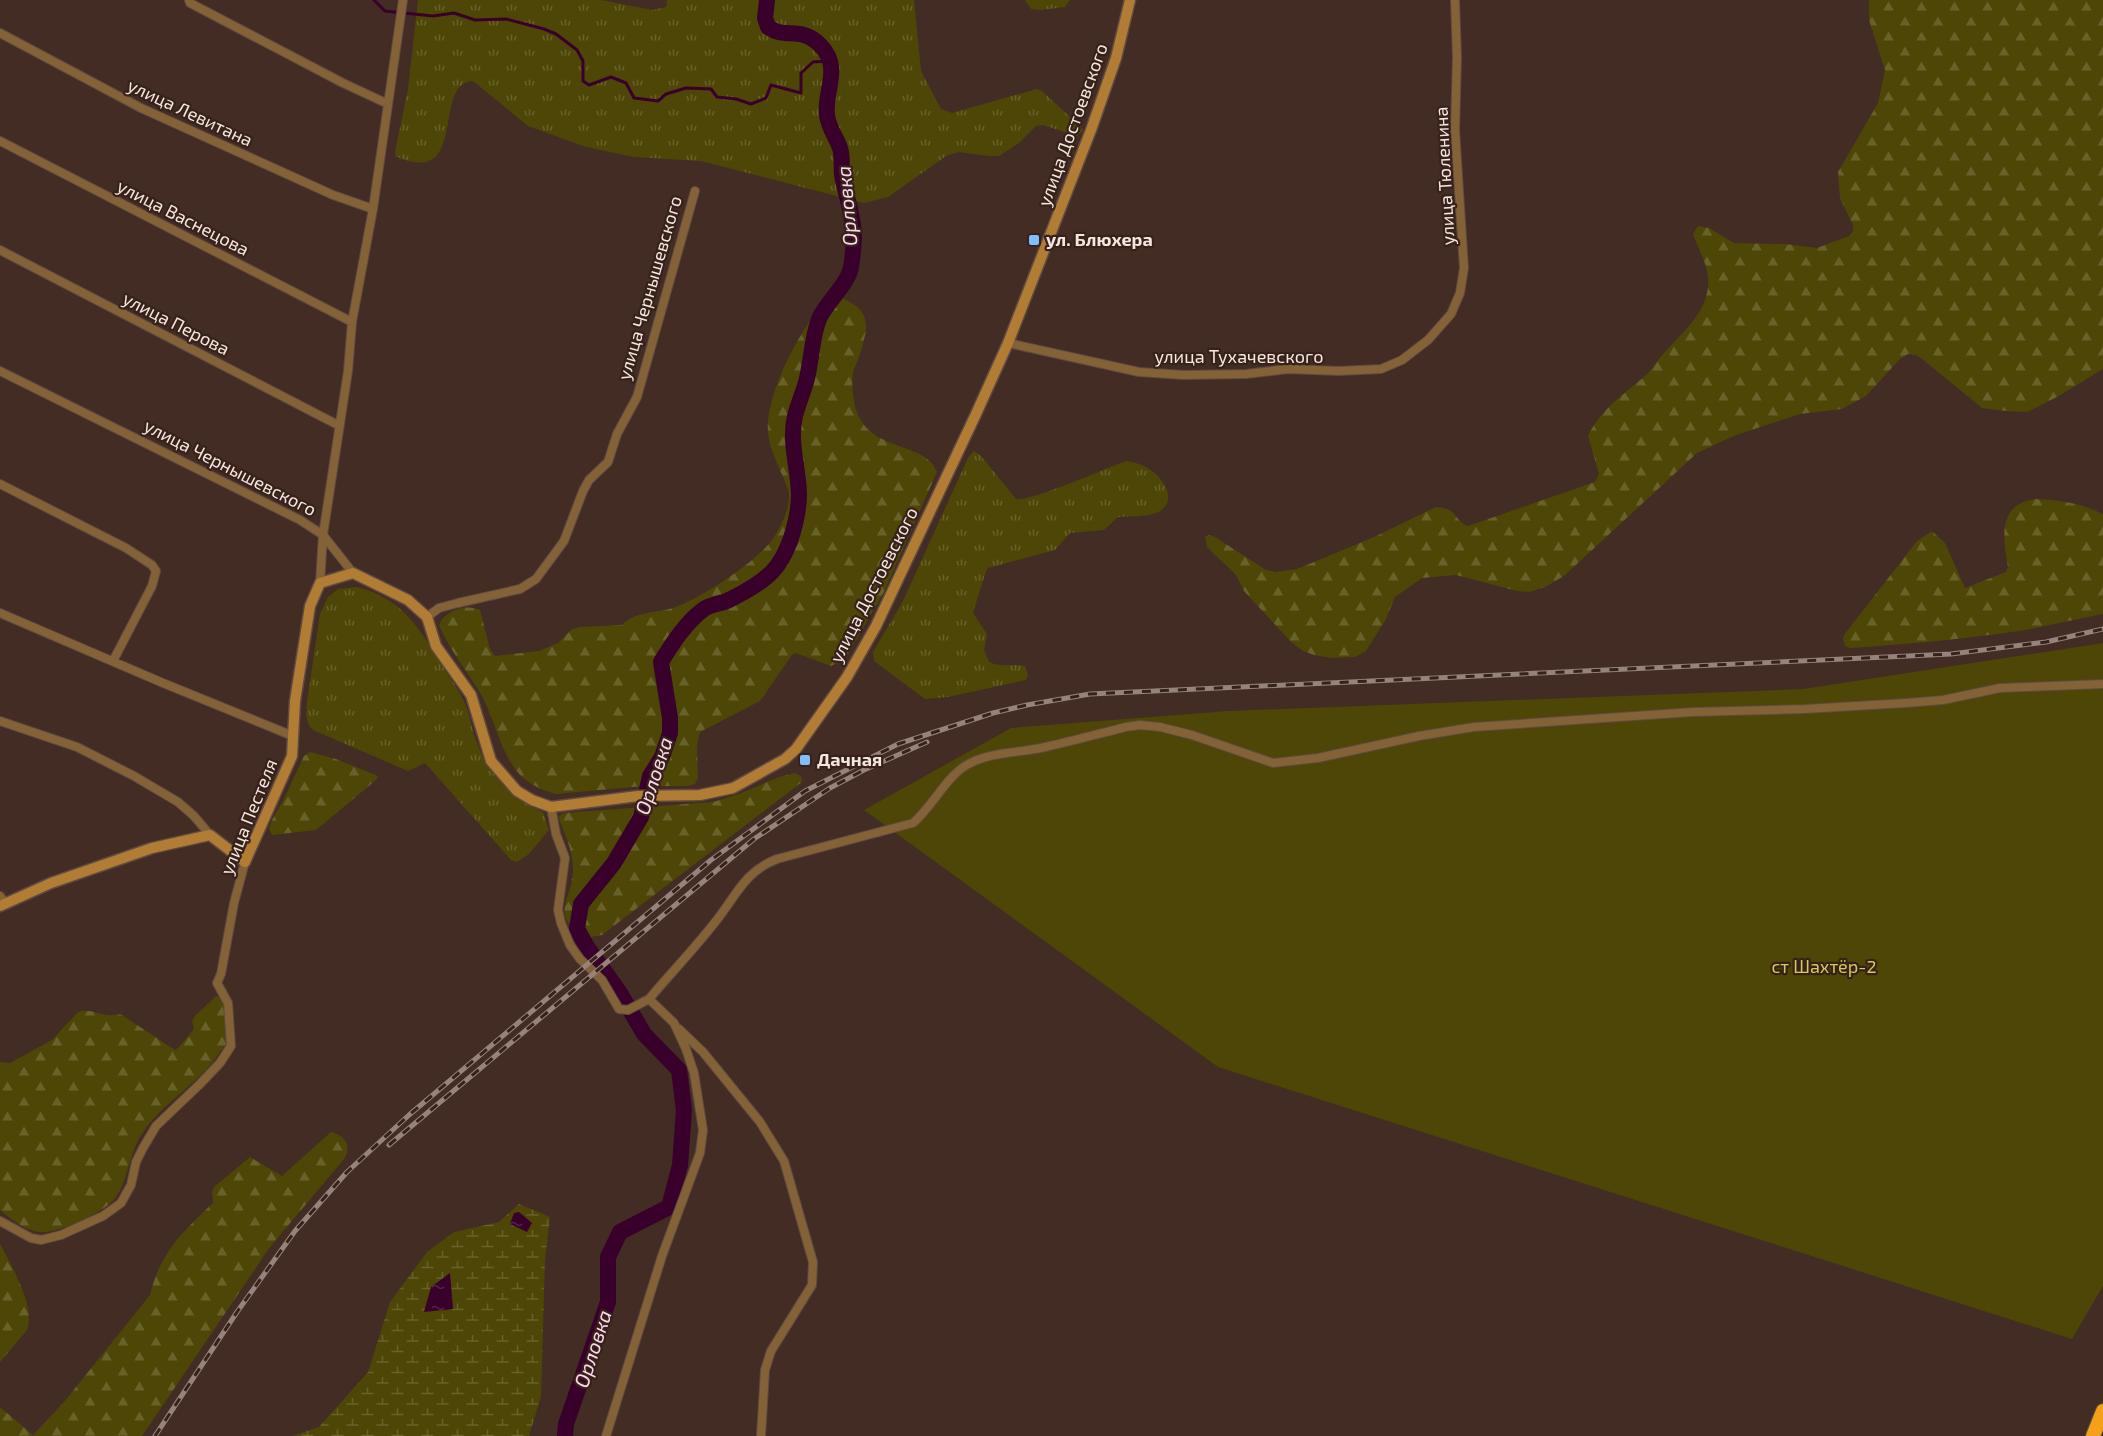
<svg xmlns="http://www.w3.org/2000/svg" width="2103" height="1436" viewBox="0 0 2103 1436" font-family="'Exo 2',sans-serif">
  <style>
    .grass { fill: url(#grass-tufts) }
    .forest { fill: url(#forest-firs) }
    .wetland { fill: url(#wetland-marsh) }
    .garden { fill: #4e4606 }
    .water { fill: url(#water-ripples) }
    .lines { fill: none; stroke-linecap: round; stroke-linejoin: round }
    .stream { stroke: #38002a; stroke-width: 3 }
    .river { stroke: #38002a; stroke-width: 16 }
    .street-casing { stroke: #5f4a41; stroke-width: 10 }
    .secondary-casing { stroke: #5f4a41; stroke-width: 13 }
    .highway-casing { stroke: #5f4a41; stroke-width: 16 }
    .street { stroke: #846238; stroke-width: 8 }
    .secondary { stroke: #b17c34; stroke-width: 10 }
    .highway { stroke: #f4a119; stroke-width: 14 }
    .rail-casing { stroke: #96837c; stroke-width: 5 }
    .rail { stroke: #37221a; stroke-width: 3; stroke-dasharray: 9; stroke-linecap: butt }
    .poi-dot { fill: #81bdfa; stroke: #37221a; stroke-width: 2 }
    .labels { text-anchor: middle; stroke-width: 4.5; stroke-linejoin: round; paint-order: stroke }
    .street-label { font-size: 18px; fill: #f5e6e0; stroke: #37221a }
    .poi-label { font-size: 18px; font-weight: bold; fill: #f5e6e0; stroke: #37221a; text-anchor: start }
    .park-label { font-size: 18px; fill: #d7c85b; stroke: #37221a }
    .water-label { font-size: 20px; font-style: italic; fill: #fdd7ee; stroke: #37221a }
  </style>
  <defs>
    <pattern id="grass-tufts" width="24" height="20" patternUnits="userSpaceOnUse" patternTransform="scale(1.5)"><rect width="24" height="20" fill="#4e4606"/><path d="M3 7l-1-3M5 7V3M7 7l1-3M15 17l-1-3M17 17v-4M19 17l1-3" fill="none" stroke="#68612a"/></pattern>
    <pattern id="forest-firs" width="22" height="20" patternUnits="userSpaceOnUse" patternTransform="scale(1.5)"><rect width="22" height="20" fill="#4e4606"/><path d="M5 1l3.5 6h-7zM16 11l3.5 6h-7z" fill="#68612a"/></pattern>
    <pattern id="wetland-marsh" width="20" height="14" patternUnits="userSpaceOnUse" patternTransform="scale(1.5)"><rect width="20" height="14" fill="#4e4606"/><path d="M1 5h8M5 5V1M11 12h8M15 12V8" fill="none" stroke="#68612a"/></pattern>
    <pattern id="water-ripples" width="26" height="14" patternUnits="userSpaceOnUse" patternTransform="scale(1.5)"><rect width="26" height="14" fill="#38002a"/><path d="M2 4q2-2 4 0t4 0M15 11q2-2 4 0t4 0" fill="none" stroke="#552549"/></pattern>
  </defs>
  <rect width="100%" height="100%" fill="#422c23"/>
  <path class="grass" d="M418,0H601L652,10L666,7L667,0H914L921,71L941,109L952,113L1037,89L1042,91L1082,128L1083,131L1077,136L1043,125L1036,126L1019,143L999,156H989L959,152L946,156L888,197L864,203L701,161L634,157L586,147L528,126L473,81C431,82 470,190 395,156V152L408,89Z
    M1025,0H1070L1065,7L1041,10L1031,9Z
    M974,451L981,456L1016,499C1030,502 1107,468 1126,461C1134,462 1141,464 1149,469C1164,478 1180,503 1156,513C1146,517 1129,516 1118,517L1104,530L1070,533L1055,550L988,568L986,571L973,613L987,634L984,650L989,662C1000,668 1012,663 1025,666L1028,675L1026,680L948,697L925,699L874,661L873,652L903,601L968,458Z
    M357,587C402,598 419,628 442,665C449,677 458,688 464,701C470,713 471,728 476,740C487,772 512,799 543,812L549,830L529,854L517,862L511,860L425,763L408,771L313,730C305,722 306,712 307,702L320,614L328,597L338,589Z"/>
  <path class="forest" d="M1869,0H2103V369L2057,397L2027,412L2006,411L1982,408L1922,359L1916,355L1908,354L1900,359L1866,396L1842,409L1800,414L1736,435L1697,453L1564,576L1545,587L1529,592L1517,591L1456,575L1422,578L1395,597L1386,619L1366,651L1355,657L1332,658L1314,655L1303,651L1291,642L1244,591L1236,575L1207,547L1205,537L1209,535L1215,537L1266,570L1276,572L1297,569L1374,537L1436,507C1458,508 1452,519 1468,526L1595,482L1599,474L1588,436C1601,409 1623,395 1645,376C1653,369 1658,359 1666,351C1683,332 1705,314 1708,287C1710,267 1699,251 1693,234L1698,226L1709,228L1734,243L1785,244L1817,248L1849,236L1853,231V225L1840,198L1838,172L1878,103L1885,70L1869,20Z
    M839,297C875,311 868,328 858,360C856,364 854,369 853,373C851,384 853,399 856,410C870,453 926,441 937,472L884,592L849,652L843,660L831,666L796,653L792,655L760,701L700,732L697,747L698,777L695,784L688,786H644L556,794C544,791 533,786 523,778C501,757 496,722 482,696C468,672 450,651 439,625C444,611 467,603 480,610L490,649L495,656L539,651L558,643L571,630L580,627L622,625C635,611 657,613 673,608C701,598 748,567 768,545C779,532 789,512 789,495C789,489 785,483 783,477C775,458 766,442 768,421C772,381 802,328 827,298Z
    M2035,499C2060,500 2080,503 2103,514V614C2077,619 2051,625 2025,630C1967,639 1908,644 1850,648L1845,646L1843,640L1844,635L1917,541L1932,531L1945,543L1965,588L2006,572L2008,567C2003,539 1997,504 2035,499Z
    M310,752L336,759L378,776L376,780L316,830L272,835L269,829L272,820L284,799L304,756Z
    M795,773L801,776L802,782L602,935L585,938C548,913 572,901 573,872C574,853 565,834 558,817L563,813L713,802L739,794L779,777Z
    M216,996H223C228,1005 227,1013 227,1022C228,1028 229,1036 228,1041C227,1044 222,1049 220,1052C200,1084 162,1102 142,1134C129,1152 128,1181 116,1197C104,1213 59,1234 39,1232C24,1230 11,1219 0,1210V1062L10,1063L52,1040L78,1012C88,1008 98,1014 108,1015C113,1016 117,1013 122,1015L175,1050L178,1048L194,1029L192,1021L196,1015Z
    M331,1132C346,1136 352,1146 344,1159L270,1247L142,1436H0V1407L33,1435L64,1402L150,1295C160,1253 182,1232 213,1203L212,1192L214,1187L250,1157L282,1176Z
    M0,1243C11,1266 36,1306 27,1330L0,1362Z"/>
  <path class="wetland" d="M519,1204L550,1217L545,1260L541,1396L529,1436H292L319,1427L368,1372L390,1302L427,1252L454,1232L499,1222Z"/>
  <path class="garden" d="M2103,643V1286L2072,1339L1218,1067L864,810L1011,728L1228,711L1803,689Z"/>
  <path class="water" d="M519,1212L532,1223L527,1232L510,1224L514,1213Z
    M450,1273L453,1309L424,1312L431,1287Z"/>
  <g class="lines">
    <path class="stream" d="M374,0L385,11L433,16L454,13L475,20L506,19L544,29L556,34L577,50L583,61V81L589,85L611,77L626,83L634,98L658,101L666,94L686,88L711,89L717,97L736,99L751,104L766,98L771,85L801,93V73L813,62L829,61"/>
    <path class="river" d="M565,1436L566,1424L608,1302V1257L620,1232L669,1207L680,1165L684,1110L679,1070L644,1034L620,993L587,947L577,929L581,904L614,863L641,817L650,776L662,757L670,733V718L661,662C672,644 686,622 704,609C711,604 721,604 729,600C745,592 766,581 777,566C791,547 799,516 799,493C798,467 789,441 795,416C798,404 803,393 806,382C812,361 811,340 819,319C826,303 842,290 849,274C853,264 853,248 854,238C854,217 846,196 842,175C841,166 843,157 840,148C836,136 829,130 827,115C824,91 842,68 821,46C801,25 786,40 768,27L765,18L767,0"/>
    <defs>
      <path id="street" d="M189,0L190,3L343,83L388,104
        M0,33L141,108L333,195L373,209
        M0,141L352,322
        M0,250L338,425
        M1008,343L1139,372L1184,375L1246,374L1288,369L1339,371L1381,369L1402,360L1428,340L1451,314L1460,293L1464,268L1455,130L1457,57L1455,0
        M0,371L300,520L323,535L353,573
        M0,484L126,548L152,565L156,571L152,586L113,661
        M320,583L323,535L348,371L352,322L373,209L403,0
        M0,613L163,683L293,736
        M427,617L439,608L458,603L520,589L536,579L564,541L583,491L589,480L608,462L617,434L637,397L695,191
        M0,721L77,747L134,776L178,802L194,816L210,835
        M551,807L556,834L565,858L558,910L561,923L570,945L580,959L602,980L619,1009L628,1010L649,999L674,1023L686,1049L694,1073L703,1130L700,1153L662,1256L606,1436
        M0,896L5,903
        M649,999C671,973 695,948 716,921C736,896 745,871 777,859L913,823C932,807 945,779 965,766C987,752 1016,753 1041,748C1069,742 1098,734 1126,727L1140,725L1160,727L1192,735L1273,763L1318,758L1419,736L1474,727L1693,712L1805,709L1906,703L1943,700L2000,688L2103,684
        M679,1029L703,1052L760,1122L784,1161L813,1262L812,1285L771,1351L765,1370L761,1436
        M0,1221L31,1238L41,1240L61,1235L103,1216L121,1203L131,1185L136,1162L143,1148L156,1126L200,1084L220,1063L231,1046L228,1003L217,983L221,974L234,903L245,862"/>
      <path id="secondary" d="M0,906L51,883L152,848L210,835L245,862L292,756L295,701L310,606L320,583L353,573L408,600L427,617L436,646L471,695L491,761L517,791L532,800L551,807L638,796L700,795L733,788L785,759L796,749L847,677L876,626L976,414L1008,343L1091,130L1116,58L1130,0"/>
      <path id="highway" d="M2093,1436L2103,1411"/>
    </defs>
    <use href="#street" class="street-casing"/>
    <use href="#secondary" class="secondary-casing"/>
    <use href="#highway" class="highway-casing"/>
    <use href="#street" class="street"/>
    <use href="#secondary" class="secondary"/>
    <use href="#highway" class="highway"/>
    <defs>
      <path id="rail" d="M389,1145L754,839L830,788L864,770L927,742
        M155,1436L237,1312L295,1231L347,1172L409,1115L711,860L805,791L898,744L993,713L1027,705L1090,694L1951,654L2046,642L2103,629"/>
    </defs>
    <use href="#rail" class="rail-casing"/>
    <use href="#rail" class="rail"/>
  </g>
  <g class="poi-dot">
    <rect x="1028" y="234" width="12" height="12" rx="3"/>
    <rect x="799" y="754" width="12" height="12" rx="3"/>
  </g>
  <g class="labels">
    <g class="street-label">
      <text transform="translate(190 113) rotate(25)" y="6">улица Левитана</text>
      <text transform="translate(1073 125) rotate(-70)" y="6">улица Достоевского</text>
      <text transform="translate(1445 176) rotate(-93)" y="6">улица Тюленина</text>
      <text transform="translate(183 218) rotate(27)" y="6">улица Васнецова</text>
      <text transform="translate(650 288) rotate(-74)" y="6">улица Чернышевского</text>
      <text transform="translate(176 324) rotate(27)" y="6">улица Перова</text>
      <text x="1239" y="363">улица Тухачевского</text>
      <text transform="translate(230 468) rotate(27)" y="6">улица Чернышевского</text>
      <text transform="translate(874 585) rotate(-63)" y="6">улица Достоевского</text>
      <text transform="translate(249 817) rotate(-68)" y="6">улица Пестеля</text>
    </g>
    <g class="poi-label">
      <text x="1046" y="246">ул. Блюхера</text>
      <text x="817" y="766">Дачная</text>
    </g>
    <g class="park-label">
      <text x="1824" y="973">ст Шахтёр-2</text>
    </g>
    <g class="water-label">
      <text transform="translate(847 206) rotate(-95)" y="7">Орловка</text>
      <text transform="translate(654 776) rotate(-72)" y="7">Орловка</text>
      <text transform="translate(593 1349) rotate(-72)" y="7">Орловка</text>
    </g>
  </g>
</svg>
